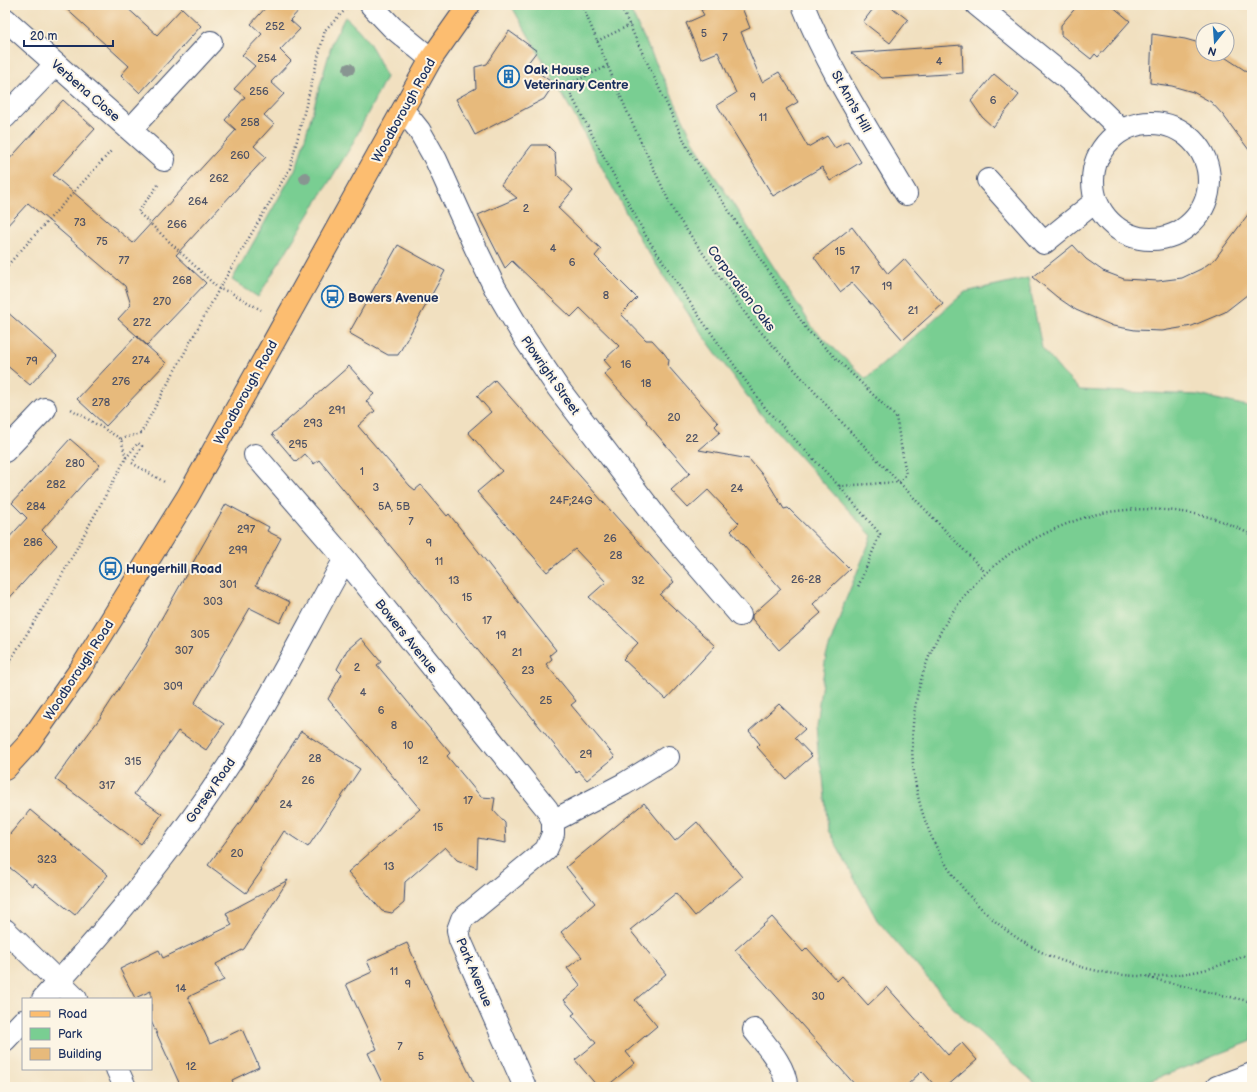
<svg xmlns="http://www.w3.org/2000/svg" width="1257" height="1092" viewBox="0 0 1257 1092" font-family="'Balsamiq Sans',sans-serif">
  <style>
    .green { fill: #79ce92; stroke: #4a7e78 }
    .building { fill: #e7ba7b }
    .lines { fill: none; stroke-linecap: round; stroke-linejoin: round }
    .minor-casing { stroke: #3b4a6d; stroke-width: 24 }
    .major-casing { stroke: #3b4a6d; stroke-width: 24 }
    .path { stroke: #3b4a6d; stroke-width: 2.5; stroke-dasharray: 1 3; stroke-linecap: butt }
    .minor { stroke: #fff; stroke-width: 22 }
    .major { stroke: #fcbd6f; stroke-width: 22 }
    .tree { fill: #889591 }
    .labels { text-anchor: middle; stroke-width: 4; stroke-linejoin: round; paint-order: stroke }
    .number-label { font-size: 11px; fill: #4e5265 }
    .poi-label { font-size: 13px; font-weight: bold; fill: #1b2f5e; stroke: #fcf5e5; text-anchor: start }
    .street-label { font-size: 13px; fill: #1b2f5e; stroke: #fcf5e5 }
  </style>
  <rect width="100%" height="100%" fill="#fcf5e5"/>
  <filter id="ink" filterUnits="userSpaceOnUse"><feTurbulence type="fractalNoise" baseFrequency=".025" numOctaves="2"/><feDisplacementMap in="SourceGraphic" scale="8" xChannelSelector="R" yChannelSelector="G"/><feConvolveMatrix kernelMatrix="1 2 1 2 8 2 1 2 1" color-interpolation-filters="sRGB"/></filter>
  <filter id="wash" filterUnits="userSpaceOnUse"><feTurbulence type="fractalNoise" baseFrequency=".012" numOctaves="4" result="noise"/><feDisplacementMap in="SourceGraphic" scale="16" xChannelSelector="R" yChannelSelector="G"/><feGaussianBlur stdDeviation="0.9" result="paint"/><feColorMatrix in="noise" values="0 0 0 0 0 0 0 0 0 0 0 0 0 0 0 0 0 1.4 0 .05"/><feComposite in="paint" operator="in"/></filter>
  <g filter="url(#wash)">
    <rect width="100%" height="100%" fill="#f1e0c0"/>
    <path class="green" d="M511,5H628L697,148L813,328L866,379L965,292L1028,278L1042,348L1061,371L1080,390L1198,395L1252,407V1041L1153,1080L1104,1087H1039L957,1012L877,920L828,830L823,777L818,753L816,723L826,656L844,604L872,536L758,411L695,324L641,241L578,122Z
      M345,17C366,35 376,51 386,77L352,145L258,297L232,280L297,166L333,40Z"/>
    <g id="blocks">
      <path class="building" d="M62,5H124L157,35L182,8L201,26L140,93L121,75L129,66Z
        M268,5H304L290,20L300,29L280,50L291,61L271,82L284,94L264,115L274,124L254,146L266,157L176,255L206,283L147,345L118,319L131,305L125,286L28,203L5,228V164L63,100L95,129L53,175L133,243L236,130L225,120L245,97L234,89L255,66L242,55L262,34L251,24Z
        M714,5H741L750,28L741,32L762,82L779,72L798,102L786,109L808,147L827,136L835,148L848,141L861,162L830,181L822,167L773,196L717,105L736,93L718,52L701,59L686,23L704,15L701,10Z
        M876,5H889L908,20L890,43L863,22Z
        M1078,5H1111L1130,21L1098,57L1095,54L1091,59L1061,35V25Z
        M509,31L537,51L527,64L554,84L544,99L475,135L456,99L476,88L475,67L487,64Z
        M1152,34L1185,39L1203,44V54H1220L1252,75V154L1223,115L1211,102L1193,92L1172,86L1150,83Z
        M962,45L963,73L882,78L851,53Z
        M994,74L1019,95L993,127L982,117L971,101Z
        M532,145H547L555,153L557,175L573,190L558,208L601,249L595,256L637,298L621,314L646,340H652L664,353L669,360L668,366L718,423L715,426L720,432L699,450L749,459L766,479L784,509L788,508L850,569L813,604L821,613L779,650L752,619V615L781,589L731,531L739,523L708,490L688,508L671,490L690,473L646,422L647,421L604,374L611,368L604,360L619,346L580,308L571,317L512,261L505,268L478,215L517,198L501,185Z
        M1252,209V291L1225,312L1192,326L1162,331L1135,330L1113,326L1076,310L1057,297L1033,277L1073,245L1086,259L1103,271L1124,279L1158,281L1182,278L1201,269L1215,259Z
        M852,227L888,274L904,259L943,304L903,340L852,283L840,292L814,257Z
        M398,245L445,271L398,355H388L349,333Z
        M5,310L57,356L30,385L5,364Z
        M136,336L166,363L106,426L77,399Z
        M349,366L374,394L366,401L375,411L358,426L410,486L415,490L421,485L447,516L449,514L556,650L550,655L552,659L546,664L576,701L571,705L615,757L587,780L578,770L576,772L456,623L455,624L319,460L314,464L305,454L296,462L272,434Z
        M495,380L674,582L660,595L715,646L666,699L623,659L638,643L589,597L606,582L575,549L547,572L477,492L502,471L468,432L491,412L477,396Z
        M70,439L100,465L42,530L57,545L5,603V542L27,518L12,503Z
        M226,504L269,527L267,531L281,538L256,585L290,602L280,623L250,608L194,704L224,724L206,750L178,731L134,794L162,814L141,844L55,779L100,718L148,644H147Z
        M361,638L381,662L377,665L450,753L447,756L481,797L495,798L493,810L505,823L506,843L478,838L477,868L457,860L445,847L405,882L404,903L392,913L382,911L348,872L420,809L328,699L342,674L337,669L347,650Z
        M779,704L805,729L795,738L812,756L786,779L757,747L760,744L749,731Z
        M301,731L360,769L308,847L284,831L260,869L262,870L246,893L208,865L251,808Z
        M644,803L675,841L697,822L742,877L695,916L676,893L630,930L666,974L635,1000L657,1026L626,1052L635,1063L606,1087H598L575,1060L596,1043L572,1015L575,1013L564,1000L581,986L567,968L582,957L561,932L595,903L566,867Z
        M30,810L108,875L75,915L35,883L33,886L5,864V840Z
        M288,880L244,949L216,964L224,980L188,997L210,1044L242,1029L259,1067L232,1080L235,1087H181L151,1021V991L135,998L120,969L159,950L163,958L232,925L226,913Z
        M772,917L803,952L807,948L837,981L842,976L868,1005L887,987L948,1055L962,1043L977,1060L946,1087H936L922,1071L905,1087H857L735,950Z
        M407,943L439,1013L476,1087H384L368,1053L377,1049L346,984L372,972L367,961Z"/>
    </g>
  </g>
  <g filter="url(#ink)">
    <use href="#blocks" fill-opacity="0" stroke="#3b4a6d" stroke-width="1"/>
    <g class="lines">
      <defs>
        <path id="minor" d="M371,5L392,27L431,59
          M803,5C828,69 871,134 906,194
          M977,5L1075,85L1121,130
          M5,19L164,160
          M403,110L419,130L436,160L476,249L495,288L525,339L558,388L660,522L740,615
          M5,117L56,64
          M1093 181a58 58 0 1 1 116 0a58 58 0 1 1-116 0Z
          M130,130L211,42
          M988,180L1044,243L1096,201
          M5,451L45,409
          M255,455L345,559L547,809L553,821
          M553,821L624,784L668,757
          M5,930L76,999
          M43,999C113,923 178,844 234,757C274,693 308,625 345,559
          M754,1030C765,1044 787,1068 786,1087
          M5,1040L23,1021
          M117,1069L125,1087
          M525,1087L460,940L458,930L462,919L546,850L553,834V821
          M1217,1087L1252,1074"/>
        <path id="major" d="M5,769L28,744L80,670L188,496L431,59L469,5"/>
      </defs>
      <use href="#minor" class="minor-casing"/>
      <use href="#major" class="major-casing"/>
      <path class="path" d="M582,5L629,116L674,212L750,320L847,428L985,572
        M620,5L687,147L807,330L896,417L906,474L900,482L839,486
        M597,41L630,25
        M608,66L573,82L569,88L571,95L646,236L701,319L766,409L839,486L880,534L858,587
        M158,185L138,212L219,289L230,292L261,310
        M5,268L112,150
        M121,439L141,433L219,289L290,168L325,30L346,9
        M126,458L138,443L142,446L132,463L166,483
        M1252,535C1239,529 1226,522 1212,518C1182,510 1148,507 1117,511C1092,513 1067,523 1044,534C910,597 870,772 962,887C992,924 1030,952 1075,965C1132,983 1198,980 1252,952
        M5,669L51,595L126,458L121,439L71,409
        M1149,978L1252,1002"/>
      <use href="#minor" class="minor"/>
      <use href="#major" class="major"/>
    </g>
    <g class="tree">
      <circle cx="349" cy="69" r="6"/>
      <circle cx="305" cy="178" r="6"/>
    </g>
  </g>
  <defs>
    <symbol id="building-ring" viewBox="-11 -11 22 22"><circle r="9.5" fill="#fcf5e5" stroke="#1f6fb2" stroke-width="1.5"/><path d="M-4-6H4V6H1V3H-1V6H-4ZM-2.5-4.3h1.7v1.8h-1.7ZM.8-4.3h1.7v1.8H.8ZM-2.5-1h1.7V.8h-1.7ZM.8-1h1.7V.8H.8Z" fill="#1f6fb2"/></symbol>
    <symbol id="bus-ring" viewBox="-11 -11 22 22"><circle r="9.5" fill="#fcf5e5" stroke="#1f6fb2" stroke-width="1.5"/><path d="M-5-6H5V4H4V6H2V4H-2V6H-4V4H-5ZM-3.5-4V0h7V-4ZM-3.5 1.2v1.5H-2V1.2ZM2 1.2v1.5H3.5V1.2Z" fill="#1f6fb2"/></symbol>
  </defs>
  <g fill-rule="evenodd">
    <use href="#building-ring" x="496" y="64" width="25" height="25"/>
    <use href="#bus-ring" x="320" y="284" width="25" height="25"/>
    <use href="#bus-ring" x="98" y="556" width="25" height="25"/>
  </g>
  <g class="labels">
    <g class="number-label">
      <text x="275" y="30">252</text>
      <text x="704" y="37">5</text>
      <text x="725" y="41">7</text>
      <text x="267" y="62">254</text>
      <text x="939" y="65">4</text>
      <text x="259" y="95">256</text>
      <text x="753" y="101">9</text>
      <text x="993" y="104">6</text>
      <text x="763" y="121">11</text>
      <text x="250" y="126">258</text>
      <text x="240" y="159">260</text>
      <text x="219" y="182">262</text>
      <text x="198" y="205">264</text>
      <text x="526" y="212">2</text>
      <text x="80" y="226">73</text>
      <text x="177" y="228">266</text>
      <text x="102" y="245">75</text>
      <text x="553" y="252">4</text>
      <text x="840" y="255">15</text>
      <text x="124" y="264">77</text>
      <text x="572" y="266">6</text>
      <text x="855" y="274">17</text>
      <text x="182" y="284">268</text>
      <text x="887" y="290">19</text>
      <text x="606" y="299">8</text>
      <text x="162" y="305">270</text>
      <text x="913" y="314">21</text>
      <text x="142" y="326">272</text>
      <text x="141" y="364">274</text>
      <text x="32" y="365">79</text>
      <text x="626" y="368">16</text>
      <text x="121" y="385">276</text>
      <text x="646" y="387">18</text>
      <text x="101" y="406">278</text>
      <text x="337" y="414">291</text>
      <text x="674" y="421">20</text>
      <text x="313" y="427">293</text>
      <text x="692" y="442">22</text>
      <text x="298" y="448">295</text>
      <text x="75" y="467">280</text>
      <text x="362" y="475">1</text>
      <text x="56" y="488">282</text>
      <text x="376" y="491">3</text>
      <text x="737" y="492">24</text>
      <text x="571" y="504">24F;24G</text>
      <text x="36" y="510">284</text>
      <text x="394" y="510">5A, 5B</text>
      <text x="411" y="525">7</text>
      <text x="246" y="533">297</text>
      <text x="610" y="542">26</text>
      <text x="33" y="546">286</text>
      <text x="429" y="547">9</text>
      <text x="238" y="554">299</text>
      <text x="616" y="559">28</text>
      <text x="439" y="565">11</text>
      <text x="806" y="583">26-28</text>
      <text x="454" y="584">13</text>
      <text x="638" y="584">32</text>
      <text x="228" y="588">301</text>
      <text x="467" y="601">15</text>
      <text x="213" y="605">303</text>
      <text x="487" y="624">17</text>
      <text x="200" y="638">305</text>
      <text x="501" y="639">19</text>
      <text x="184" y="654">307</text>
      <text x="517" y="656">21</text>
      <text x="357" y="671">2</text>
      <text x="528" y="674">23</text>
      <text x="173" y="690">309</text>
      <text x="363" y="696">4</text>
      <text x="546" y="704">25</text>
      <text x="381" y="714">6</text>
      <text x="394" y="729">8</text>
      <text x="408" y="749">10</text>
      <text x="586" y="758">29</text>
      <text x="315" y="762">28</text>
      <text x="423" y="764">12</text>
      <text x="133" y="765">315</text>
      <text x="308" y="784">26</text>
      <text x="107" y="789">317</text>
      <text x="468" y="804">17</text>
      <text x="286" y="808">24</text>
      <text x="438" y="831">15</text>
      <text x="237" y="857">20</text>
      <text x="47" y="863">323</text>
      <text x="389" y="870">13</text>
      <text x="394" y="975">11</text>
      <text x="408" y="988">9</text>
      <text x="181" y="992">14</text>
      <text x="818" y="1000">30</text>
      <text x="400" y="1050">7</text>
      <text x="421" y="1060">5</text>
      <text x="191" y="1070">12</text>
    </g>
    <g class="poi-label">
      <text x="524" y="74">Oak House<tspan x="524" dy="15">Veterinary Centre</tspan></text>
      <text x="348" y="302">Bowers Avenue</text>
      <text x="126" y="573">Hungerhill Road</text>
    </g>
    <g class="street-label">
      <text transform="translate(86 90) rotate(41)" y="5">Verbena Close</text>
      <text transform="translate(852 101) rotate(61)" y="5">St Ann's Hill</text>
      <text transform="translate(403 110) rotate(-61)" y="5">Woodborough Road</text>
      <text transform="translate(742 288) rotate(53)" y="5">Corporation Oaks</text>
      <text transform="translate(551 375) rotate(55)" y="5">Plowright Street</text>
      <text transform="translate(245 392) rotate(-61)" y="5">Woodborough Road</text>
      <text transform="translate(407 636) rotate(51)" y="5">Bowers Avenue</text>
      <text transform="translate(78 670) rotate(-57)" y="5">Woodborough Road</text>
      <text transform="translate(210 790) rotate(-55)" y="5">Gorsey Road</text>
      <text transform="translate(475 972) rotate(67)" y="5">Park Avenue</text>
    </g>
  </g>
  <rect width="1257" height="1092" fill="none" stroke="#fcf5e5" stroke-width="20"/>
  <rect x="22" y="998" width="130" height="72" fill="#fcf5e5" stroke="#a2a6af"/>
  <rect x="30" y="1011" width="20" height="6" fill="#fcbd6f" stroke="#a2a6af"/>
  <text x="58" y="1018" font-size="12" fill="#1b2f5e">Road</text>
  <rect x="30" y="1028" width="20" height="12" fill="#79ce92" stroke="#a2a6af"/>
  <text x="58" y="1038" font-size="12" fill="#1b2f5e">Park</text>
  <rect x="30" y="1048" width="20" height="12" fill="#e7ba7b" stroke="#a2a6af"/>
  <text x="58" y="1058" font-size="12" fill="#1b2f5e">Building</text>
  <g transform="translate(1215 42) rotate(197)"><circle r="19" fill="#fcf5e5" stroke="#a2a6af"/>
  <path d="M0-3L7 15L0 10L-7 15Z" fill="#1f6fb2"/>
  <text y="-6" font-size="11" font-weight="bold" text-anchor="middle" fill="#1b2f5e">N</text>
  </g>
  <path d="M24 40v6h89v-6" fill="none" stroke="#1b2f5e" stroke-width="2"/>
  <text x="30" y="40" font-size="12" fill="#1b2f5e" stroke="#fcf5e5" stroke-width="3" paint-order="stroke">20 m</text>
</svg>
